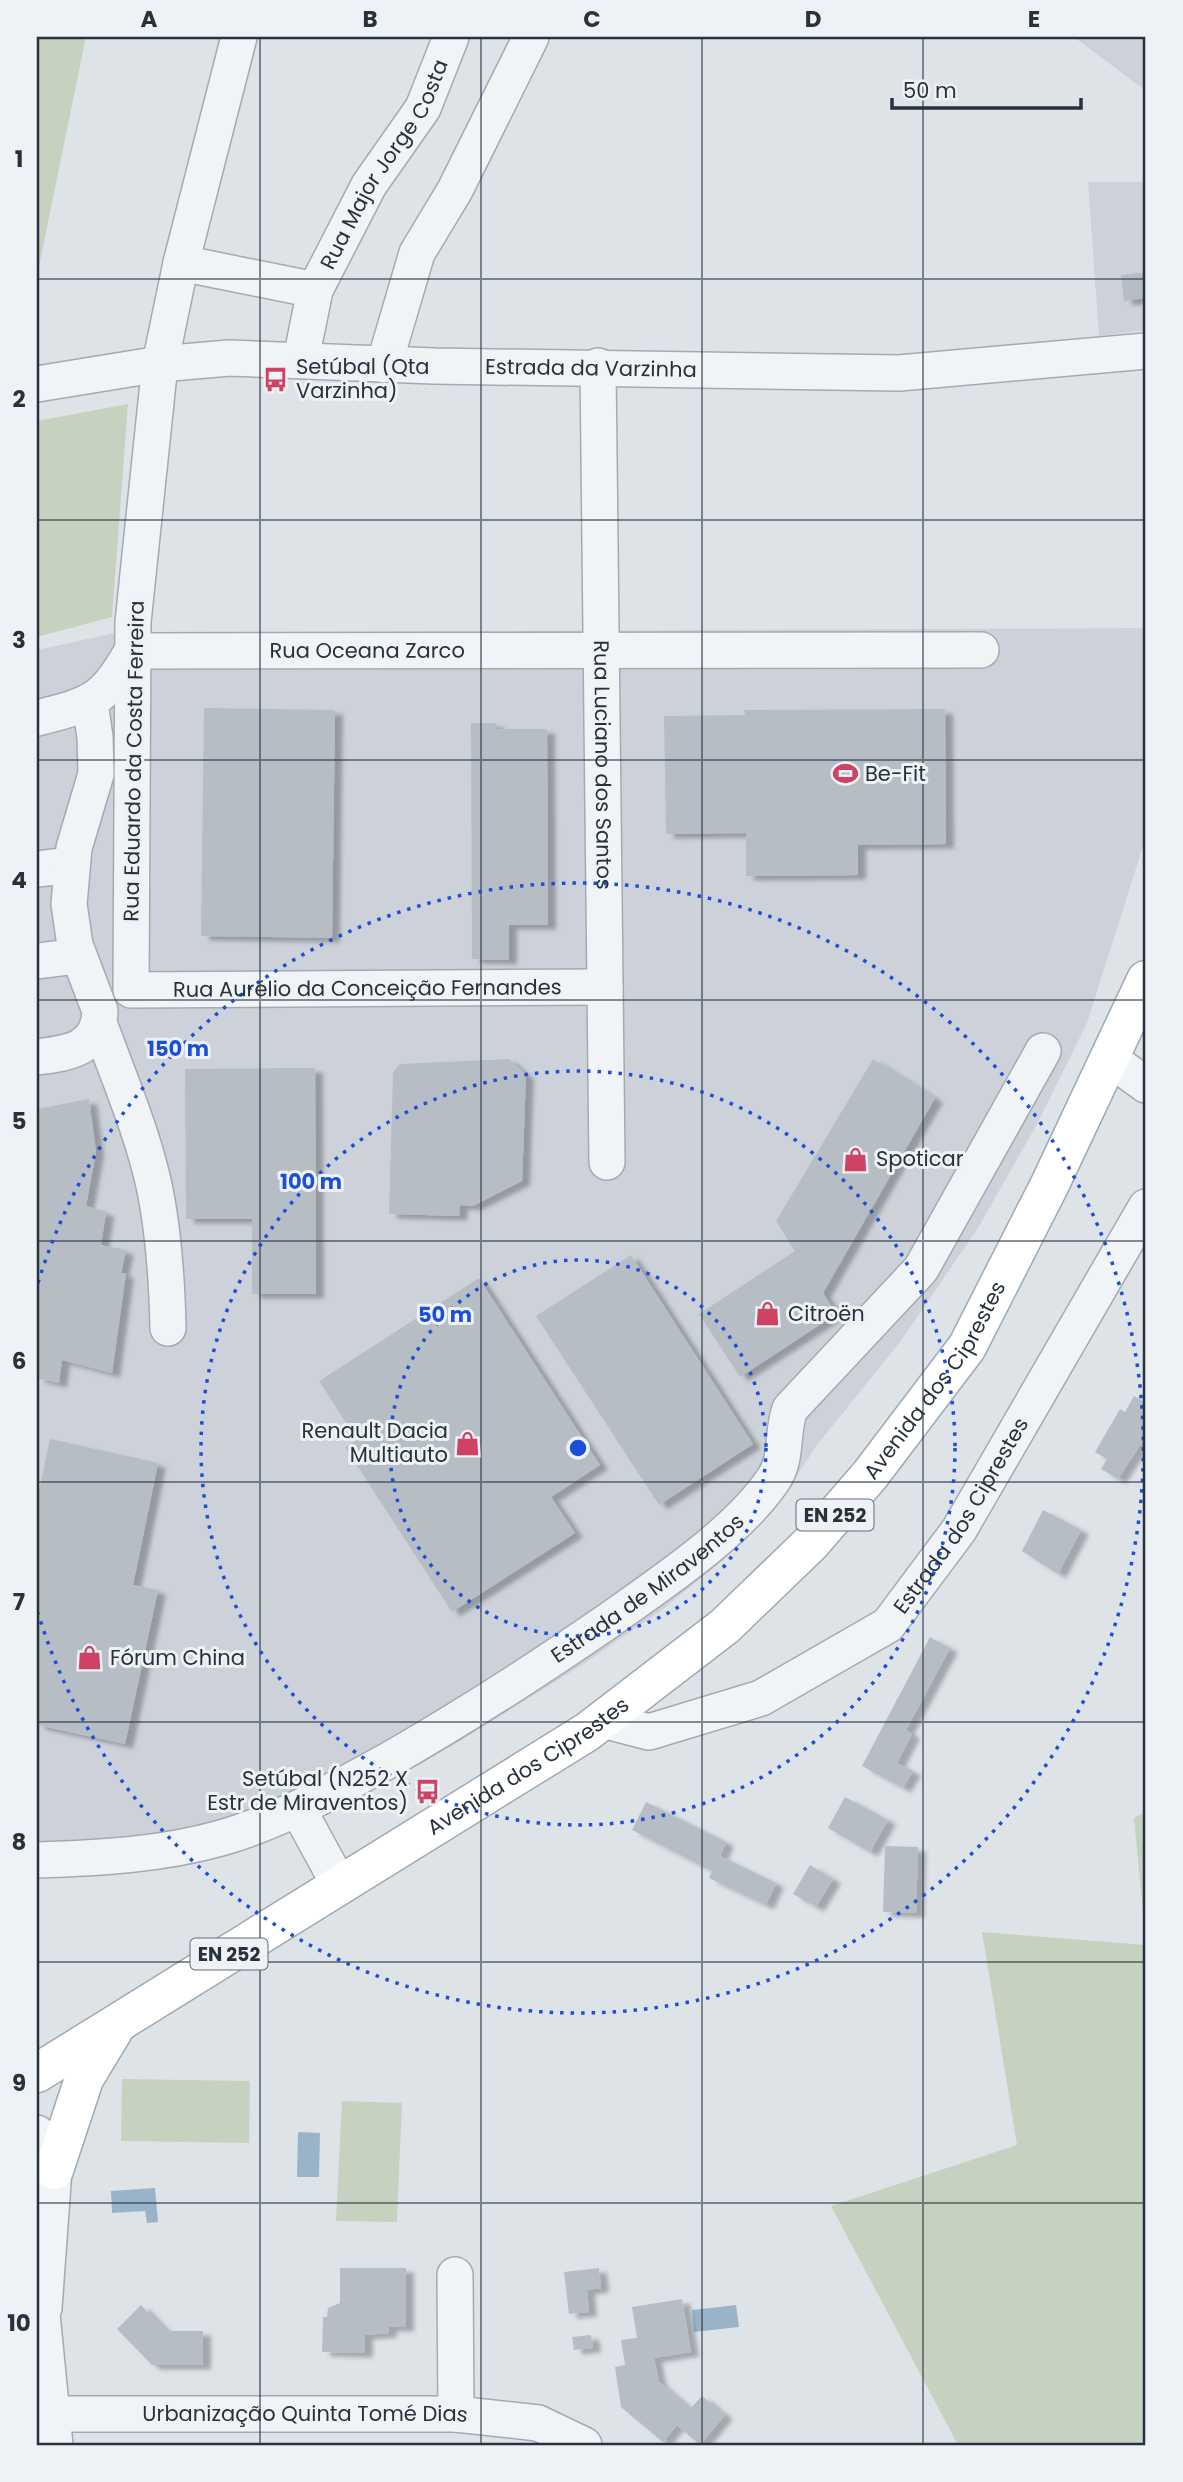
<svg xmlns="http://www.w3.org/2000/svg" width="1183" height="2482" viewBox="0 0 1183 2482" font-family="Poppins,sans-serif">
  <style>
    .built { fill: #cdd2da }
    .green { fill: #c6d2c0 }
    .water { fill: #99b4c9 }
    .building { fill: #b6bdc5; filter: url(#shadow) }
    .lines { fill: none; stroke-linecap: round; stroke-linejoin: round }
    .minor-casing { stroke: #a3aab2; stroke-width: 38 }
    .major-casing { stroke: #9ea9b4; stroke-width: 41 }
    .minor { stroke: #f1f4f6; stroke-width: 35 }
    .major { stroke: #fff; stroke-width: 38 }
    .grid { fill: none; stroke: #27323f; stroke-width: 2; stroke-opacity: 0.55 }
    .ring { fill: none; stroke: #1d4ed8; stroke-width: 3.5; stroke-dasharray: 3.5 7 }
    .labels { text-anchor: middle; stroke-width: 6; stroke-linejoin: round; paint-order: stroke }
    .shield { fill: #eef2f6; stroke: #636c76; stroke-width: 2 }
    .shield-label { font-size: 19px; font-weight: bold; fill: #27323f }
    .street-label { font-size: 21px; fill: #27323f; stroke: #eef2f6 }
    .poi-label { font-size: 21px; fill: #27323f; stroke: #eef2f6; text-anchor: start }
    .centre { fill: #1d4ed8; stroke: #eef2f6; stroke-width: 3.5 }
    .ring-label { font-size: 21px; text-anchor: middle; font-weight: bold; fill: #1d4ed8; stroke: #eef2f6; stroke-width: 6; stroke-linejoin: round; paint-order: stroke }
    .neatline { fill: none; stroke: #27323f; stroke-width: 2.5 }
    .grid-label { font-size: 23px; text-anchor: middle; font-weight: bold; fill: #27323f }
  </style>
  <defs>
    <filter id="shadow"><feDropShadow dx="8" dy="4.5" stdDeviation="2" flood-color="#0004"/></filter>
  </defs>
  <rect width="100%" height="100%" fill="#dee3e8"/>
  <path class="built" d="M1074,37H1146V91Z
    M1088,182H1146V330L1099,336Z
    M1146,628V837L1087,1023L1036,1126L978,1228L900,1342L817,1445L783,1497L727,1557L662,1610L582,1665L455,1744L340,1808L229,1851L37,1876V650L115,633Z"/>
  <path class="green" d="M37,37H86L37,276Z
    M128,404L112,617L37,637V421Z
    M1146,1811V2445H958L831,2206L1017,2145L982,1932L1146,1945L1134,1818Z
    M122,2079L250,2081L249,2143L121,2141Z
    M342,2101L402,2103L397,2222L336,2221Z"/>
  <path class="water" d="M298,2132L320,2133L319,2177H297Z
    M155,2188L158,2222L147,2223L145,2211L112,2213L111,2191Z
    M736,2305L739,2327L694,2332L692,2310Z"/>
  <path class="building" d="M1146,272V298L1124,301L1121,275Z
    M204,708L335,710L332,938L201,936Z
    M945,709L946,844L858,845V875L746,876V833L666,834L664,716L745,715L744,710Z
    M471,723H496V729H547L548,925H509V960L472,959Z
    M509,1059L526,1075L522,1181L473,1206L460,1205L459,1216L389,1214L393,1072L400,1064Z
    M873,1059L935,1098L823,1293L836,1314L740,1377L699,1314L795,1251L776,1221Z
    M315,1068L316,1294H252V1219H186L185,1069Z
    M89,1099L96,1152L86,1206L106,1212L101,1245L126,1250L121,1273H126L112,1373L62,1360L59,1383L37,1378V1109Z
    M631,1255L753,1444L659,1505L536,1316Z
    M479,1278L600,1465L551,1497L575,1533L452,1612L345,1447L357,1440L319,1381Z
    M1134,1396L1146,1403V1436L1118,1479L1101,1469L1107,1459L1095,1452L1120,1409L1125,1412Z
    M50,1439L158,1463L133,1585L158,1590L125,1744L37,1725V1500Z
    M1043,1510L1081,1530L1058,1574L1022,1551Z
    M930,1637L950,1648L906,1730L912,1734L897,1763L913,1771L903,1788L862,1766Z
    M845,1797L888,1820L870,1852L828,1828Z
    M646,1802L726,1842L720,1856L776,1883L766,1905L709,1878L712,1871L632,1830Z
    M885,1846L918,1847L916,1913L883,1912Z
    M810,1865L833,1879L816,1907L793,1894Z
    M340,2268H406V2327H389V2333L365,2335V2353L322,2352L323,2317H327L328,2308L340,2303Z
    M599,2268L601,2288L587,2290L589,2312L569,2314L564,2272Z
    M682,2299L691,2352L654,2358L659,2382L690,2409L702,2396L725,2415L700,2445L677,2425L663,2442L621,2407L615,2367L625,2365L621,2340L637,2338L632,2307Z
    M141,2305L166,2331H203V2365H152L117,2329Z
    M591,2335L593,2348L574,2350L572,2337Z"/>
  <g class="lines">
    <defs>
      <g id="minor">
        <path d="M181,263L239,37"/>
        <path id="s1" d="M315,290L369,185L423,108L451,37"/>
        <path id="s2" d="M301,359L315,290L181,263L160,364L133,622L131,990L605,987"/>
        <path d="M384,365L417,253L455,190L531,37"/>
        <path id="s3" d="M598,366L607,1162"/>
        <path id="s4" d="M37,384L160,364L229,358L434,366L899,373L1146,351"/>
        <path id="s5" d="M37,718C92,704 103,702 132,651L981,650"/>
        <path d="M37,869L72,865"/>
        <path d="M37,961L78,956"/>
        <path d="M99,1023C119,1078 143,1133 155,1190C164,1235 167,1282 168,1328"/>
        <path d="M37,1057C68,1053 98,1050 100,1011L75,945L69,904L74,848L96,774L95,737L90,703"/>
        <path d="M1110,1059L1146,1085"/>
        <path id="s6" d="M603,1720L649,1732L761,1698L888,1625L959,1530L1146,1207"/>
        <path d="M298,1809L340,1886"/>
        <path id="s7" d="M37,1860C98,1858 161,1855 221,1838C280,1821 335,1790 389,1760C464,1717 537,1670 608,1621C661,1583 736,1534 773,1480C788,1459 781,1433 790,1409L921,1269L1043,1051"/>
        <path d="M37,2133L46,2145L54,2170L44,2308"/>
        <path d="M455,2275L456,2414"/>
        <path d="M39,2284L55,2445"/>
        <path id="s8" d="M53,2414H456L538,2423L584,2445"/>
      </g>
      <g id="major">
        <path id="s9" d="M37,2073L587,1732L725,1626L811,1543L870,1475L967,1347L1050,1184L1146,980"/>
        <path d="M54,2170L84,2079L113,2031"/>
      </g>
    </defs>
    <use href="#minor" class="minor-casing"/>
    <use href="#major" class="major-casing"/>
    <use href="#minor" class="minor"/>
    <use href="#major" class="major"/>
  </g>
  <path class="grid" d="M260,37V2445M481,37V2445M702,37V2445M923,37V2445M37,279H1146M37,520H1146M37,760H1146M37,1000H1146M37,1241H1146M37,1482H1146M37,1722H1146M37,1962H1146M37,2203H1146"/>
  <g class="ring">
    <circle cx="578" cy="1448" r="188"/>
    <circle cx="578" cy="1448" r="377"/>
    <path d="M38 1283A565 565 0 1 1 38 1613"/>
  </g>
  <defs>
    <symbol id="bus-bare" viewBox="-9 -9 18 18"><path d="M-5-6H5V4H4V6H2V4H-2V6H-4V4H-5ZM-3.5-4V0h7V-4ZM-3.5 1.2v1.5H-2V1.2ZM2 1.2v1.5H3.5V1.2Z" fill="#cf4264" stroke="#eef2f6" stroke-width="2.5" paint-order="stroke"/></symbol>
    <symbol id="stadium-bare" viewBox="-9 -9 18 18"><path d="M0-5a6.5 5 0 1 0 0 10a6.5 5 0 1 0 0-10ZM-3.5-1.8h7v3.6h-7Z" fill="#cf4264" stroke="#eef2f6" stroke-width="2.5" paint-order="stroke"/></symbol>
    <symbol id="shop-bare" viewBox="-9 -9 18 18"><path d="M-5-2.5h2.3a2.7 3.5 0 0 1 5.4 0H5L5.5 6h-11ZM-1.5-2.5h3a1.5 2.3 0 0 0-3 0Z" fill="#cf4264" stroke="#eef2f6" stroke-width="2.5" paint-order="stroke"/></symbol>
  </defs>
  <g fill-rule="evenodd">
    <use href="#bus-bare" x="258" y="362" width="35" height="35"/>
    <use href="#stadium-bare" x="828" y="756" width="35" height="35"/>
    <use href="#shop-bare" x="838" y="1142" width="35" height="35"/>
    <use href="#shop-bare" x="750" y="1296" width="35" height="35"/>
    <use href="#shop-bare" x="450" y="1426" width="35" height="35"/>
    <use href="#shop-bare" x="72" y="1640" width="35" height="35"/>
    <use href="#bus-bare" x="410" y="1774" width="35" height="35"/>
  </g>
  <g class="labels">
    <g class="shield">
      <rect x="796.5" y="1499.5" width="77" height="31" rx="5"/>
      <rect x="190.5" y="1938.5" width="77" height="31" rx="5"/>
    </g>
    <g class="shield-label">
      <text x="835" y="1522">EN 252</text>
      <text x="229" y="1961">EN 252</text>
    </g>
    <g class="street-label">
      <text dy="7" stroke="none"><textPath href="#s1" startOffset="144">Rua Major Jorge Costa</textPath></text>
      <text dy="7" stroke="none"><textPath href="#s4" startOffset="556">Estrada da Varzinha</textPath></text>
      <text dy="7" stroke="none"><textPath href="#s5" startOffset="357">Rua Oceana Zarco</textPath></text>
      <text transform="translate(134 761) rotate(-89)" y="7">Rua Eduardo da Costa Ferreira</text>
      <text dy="7" stroke="none"><textPath href="#s3" startOffset="399">Rua Luciano dos Santos</textPath></text>
      <text dy="7" stroke="none"><textPath href="#s2" startOffset="1174">Rua Aurélio da Conceição Fernandes</textPath></text>
      <text dy="7" stroke="none"><textPath href="#s9" startOffset="1146">Avenida dos Ciprestes</textPath></text>
      <text dy="7" stroke="none"><textPath href="#s6" startOffset="443">Estrada dos Ciprestes</textPath></text>
      <text dy="7" stroke="none"><textPath href="#s7" startOffset="682">Estrada de Miraventos</textPath></text>
      <text dy="7" stroke="none"><textPath href="#s9" startOffset="579">Avenida dos Ciprestes</textPath></text>
      <text dy="7" stroke="none"><textPath href="#s8" startOffset="252">Urbanização Quinta Tomé Dias</textPath></text>
    </g>
    <g class="poi-label">
      <text x="296" y="374">Setúbal (Qta<tspan x="296" dy="24">Varzinha)</tspan></text>
      <text x="865" y="781">Be-Fit</text>
      <text x="876" y="1166">Spoticar</text>
      <text x="788" y="1321">Citroën</text>
      <text x="448" y="1438" text-anchor="end">Renault Dacia<tspan x="448" dy="24">Multiauto</tspan></text>
      <text x="110" y="1665">Fórum China</text>
      <text x="408" y="1786" text-anchor="end">Setúbal (N252 X<tspan x="408" dy="24">Estr de Miraventos)</tspan></text>
    </g>
  </g>
  <circle cx="578" cy="1448" r="10" class="centre"/>
  <g class="ring-label">
    <text x="178" y="1056">150 m</text>
    <text x="311" y="1189">100 m</text>
    <text x="445" y="1322">50 m</text>
  </g>
  <rect width="1183" height="2482" fill="none" stroke="#eef2f6" stroke-width="77"/>
  <path d="M892 98v10h189v-10" fill="none" stroke="#27323f" stroke-width="3.5"/>
  <text x="903" y="98" font-size="21" fill="#27323f" stroke="#eef2f6" stroke-width="5" paint-order="stroke">50 m</text>
  <rect x="38" y="38" width="1106" height="2406" class="neatline"/>
  <g class="grid-label">
    <text x="149" y="27">A</text>
    <text x="370" y="27">B</text>
    <text x="592" y="27">C</text>
    <text x="813" y="27">D</text>
    <text x="1034" y="27">E</text>
    <text x="19" y="167">1</text>
    <text x="19" y="407">2</text>
    <text x="19" y="648">3</text>
    <text x="19" y="888">4</text>
    <text x="19" y="1129">5</text>
    <text x="19" y="1369">6</text>
    <text x="19" y="1610">7</text>
    <text x="19" y="1850">8</text>
    <text x="19" y="2091">9</text>
    <text x="19" y="2331">10</text>
  </g>
</svg>
